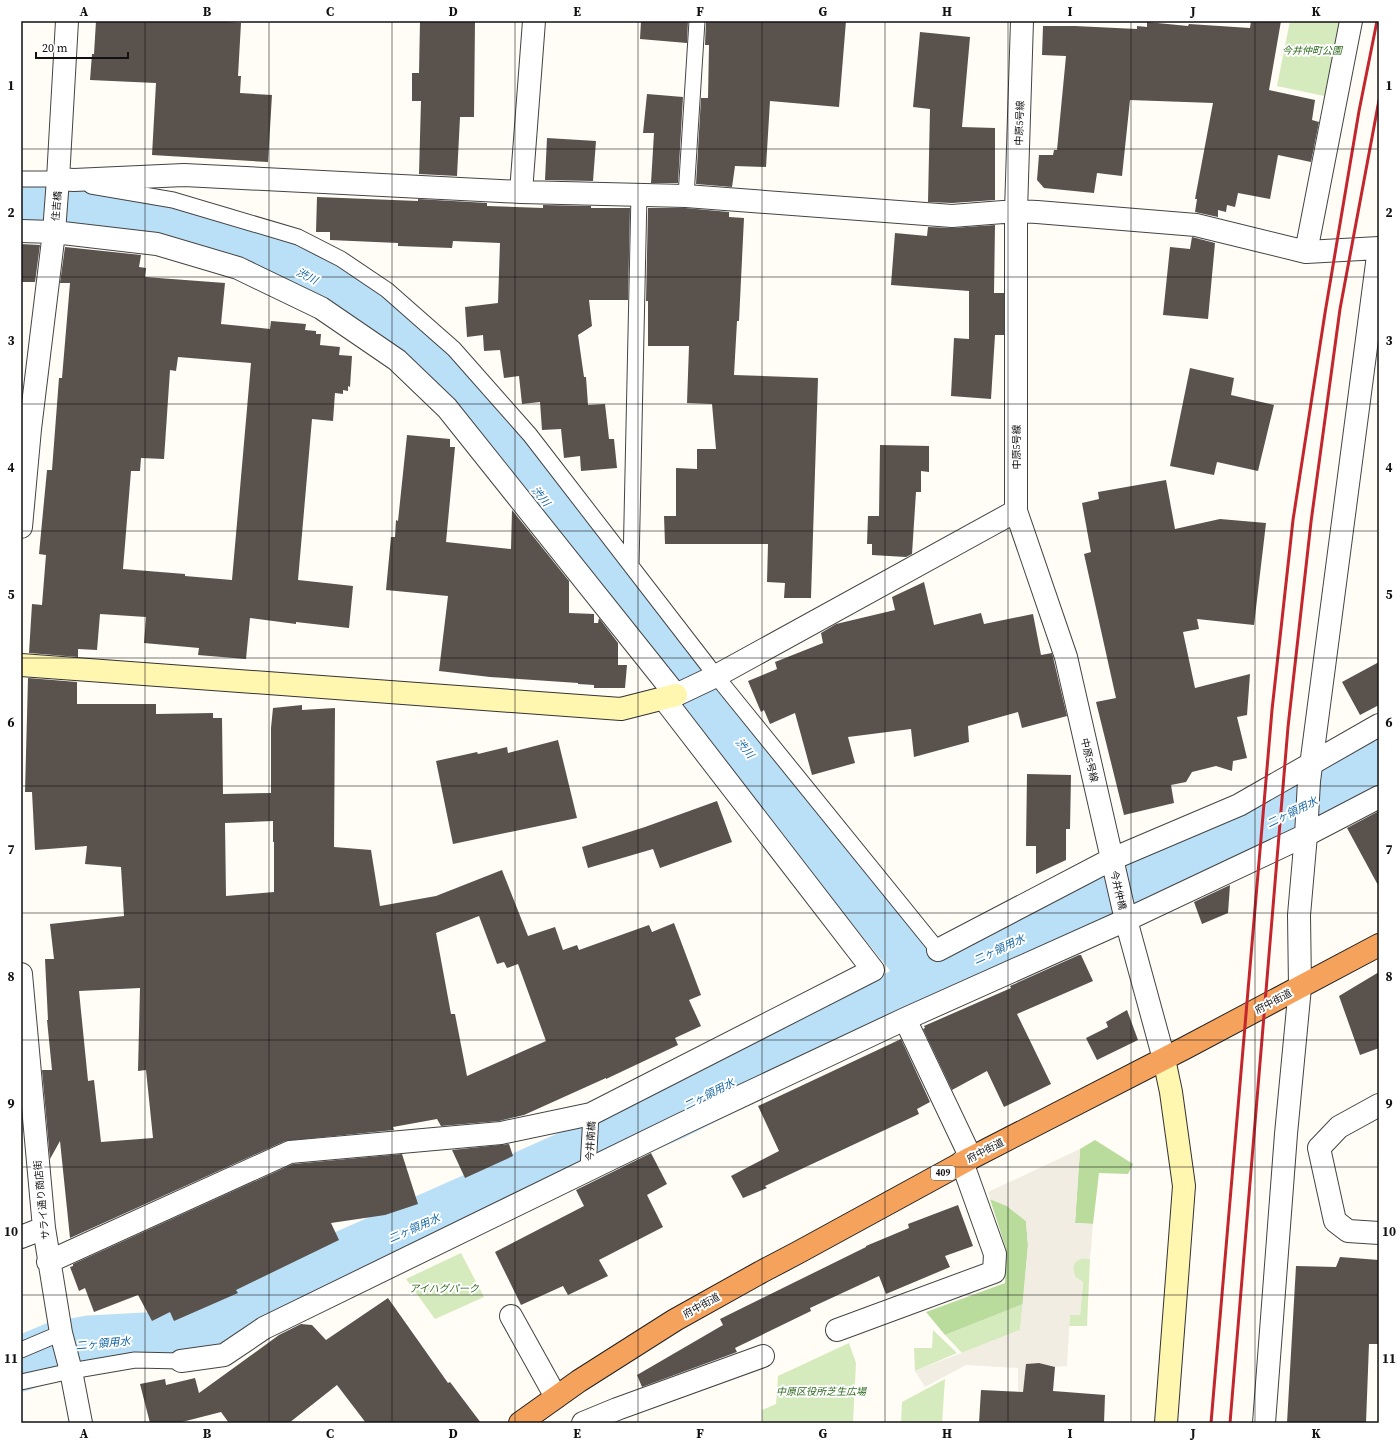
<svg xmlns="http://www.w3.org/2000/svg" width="1400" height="1444" viewBox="0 0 1400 1444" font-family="'Source Serif 4','Noto Sans JP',serif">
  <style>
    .green { fill: #d5ebbd }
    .forest { fill: #b9dc9c }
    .plaza { fill: #f1ede2 }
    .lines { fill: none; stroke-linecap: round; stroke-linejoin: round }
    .river { stroke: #b9e0f7; stroke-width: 55 }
    .building { fill: #5a524d; fill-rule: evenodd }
    .lane-casing { stroke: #444; stroke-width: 17 }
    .street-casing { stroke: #444; stroke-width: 24 }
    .secondary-casing { stroke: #333; stroke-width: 24 }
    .highway-casing { stroke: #222; stroke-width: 24 }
    .lane { stroke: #fff; stroke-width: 15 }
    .street { stroke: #fff; stroke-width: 22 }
    .secondary { stroke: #fff6b0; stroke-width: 22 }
    .highway { stroke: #f5a25d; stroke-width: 22 }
    .rail { stroke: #c4262e; stroke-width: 3 }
    .grid { fill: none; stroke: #111; stroke-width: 1; stroke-opacity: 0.55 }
    .labels { text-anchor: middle; stroke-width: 4; stroke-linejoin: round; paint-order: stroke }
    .shield { fill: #fff; stroke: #585858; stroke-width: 1 }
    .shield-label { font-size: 9px; font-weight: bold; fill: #111 }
    .park-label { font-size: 10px; font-style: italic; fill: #2f6b1f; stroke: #fff }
    .street-label { font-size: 10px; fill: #111; stroke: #fff }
    .water-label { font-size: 11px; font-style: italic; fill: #1768a6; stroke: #fff }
    .neatline { fill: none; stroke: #111; stroke-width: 1.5 }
    .grid-label { font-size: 13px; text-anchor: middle; font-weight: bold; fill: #111 }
  </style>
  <rect width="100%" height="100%" fill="#fffdf5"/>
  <path class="green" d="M1290,21H1346L1329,97L1277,86Z
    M461,1253L484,1297L435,1319L406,1279Z
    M1082,1258L1090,1259L1087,1326H1069L1070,1314L1080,1315L1083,1282L1075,1277L1073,1268L1075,1262Z
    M1023,1304L1020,1330L962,1353L945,1335Z
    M933,1330L957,1353L915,1371L914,1348H932Z
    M849,1343L856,1363L853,1423H762V1410L776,1404L778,1376Z
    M945,1379L942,1423H901L902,1402Z"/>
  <path class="forest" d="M1095,1140L1133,1164L1128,1174L1099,1173L1093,1224L1075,1223L1080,1149Z
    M990,1199L1007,1206L1026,1221L1028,1245L1023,1304L945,1335L926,1312L1005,1283L1006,1249Z"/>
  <path class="plaza" d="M1080,1149L1075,1223L1093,1224L1090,1259L1082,1258L1075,1262L1073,1268L1075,1277L1083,1282L1080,1315H1070L1067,1366L1055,1367L1039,1363L1026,1364L1023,1392H1018V1368L966,1365L925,1387L915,1371L1020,1330L1028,1245L1026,1221L1007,1206L990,1199L988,1192Z"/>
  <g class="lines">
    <path class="river" d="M21,204L75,206L153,216L222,234L252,248L321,284L387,326L441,373L933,980
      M21,1364L56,1349L89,1343L184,1338L259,1296L676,1111L933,980L1307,805L1379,767"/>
  </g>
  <path class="building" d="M96,21H227V22L241,23L238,76H241L240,93L272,95L268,162L152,155L156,83L90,80L92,54H94Z
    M420,21H475L474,117H460L457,176L419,174L421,101H412V73H419Z
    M641,21H688L687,43L640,39Z
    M706,21H846L839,107L770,101L766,167L735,166L732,187L696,184L701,98H708L709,45H705Z
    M1251,21H1281L1269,90L1315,100L1312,120L1319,122L1311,162L1278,155L1270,199L1238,193L1235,207L1227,205L1226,212L1218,210V217L1195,212L1197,199H1195L1213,103L1130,100L1122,176L1097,173L1094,193L1044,188L1037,180L1039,155H1053L1054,150H1057L1066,56L1042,55L1043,26H1075L1137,29V26L1147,27V22L1188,26L1189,24L1250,28Z
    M920,32L970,37L962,127L995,128V200L952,203L928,202L930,109L913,107Z
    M647,94L683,97L678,183H651L654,133H643Z
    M547,138L596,141L593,181L545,180Z
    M317,197L418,201V199L487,203V206L543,208V205L591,206V208H630L628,300H589L592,326L578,335L584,377H586L588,405L605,404L609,439H614L617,468L581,471L580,456L564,458L561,429L542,430L540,402L522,404L519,376L504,378L500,350L484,351L483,335L467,337L465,307L498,303L500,243L453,241L452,248L398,246V243L330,240V232H316Z
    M648,208H685L729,212V217L744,218L739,321H737L734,375L818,378L811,598H784L785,583L767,582L768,544H665L664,516H676V468L697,469V449H716L712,404L687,403L689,346H648V301H646Z
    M995,225L994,293H1004V335H995L991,399L951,396L954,338L969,339V291L891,285L895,233L927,236L928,227L953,228Z
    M1192,237L1215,243L1208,319L1163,315L1170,247L1190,249Z
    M21,244L40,245L35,282H21Z
    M65,247L141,255L139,267L146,268L145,277L225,283L221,324L270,329L271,321L306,324L305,330L316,331V334H321L320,345L340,347L339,355L352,356L350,387L348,386V391L343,390V394L335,393L333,421L312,419L298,580L353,586L349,628L296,622V624L250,618L246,659L198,655L199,648L144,643L146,617L100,614L97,650L78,649V657L29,653L32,604L42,605L46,555L39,554L47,470H52L59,378H62L70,283H60ZM178,357L251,363L232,580L185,576V574L123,569L131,471H140L141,458L164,459L170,370L176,371Z
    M1190,368L1234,378L1231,395L1274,405L1258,471L1217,462L1214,475L1170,466Z
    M407,435L450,439V447H455L446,542L511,549L512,510L569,581V613L594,614V623H598L599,618L618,643V665H627L625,688H594V685L578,684V683L490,677L439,671L448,596L386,590L391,537H395L396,520L398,521Z
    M880,445L929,446V472L921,471V492H916L912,554L906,557L872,555V544H867L868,516H879Z
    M1166,480L1175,529L1220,519L1266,523L1254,625L1197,619L1199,629L1183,632L1195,688L1250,674L1247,715L1237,717L1247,758L1233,761L1232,771L1216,766L1192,772L1186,782L1171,785L1174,803L1124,815L1096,702L1116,698L1084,554L1091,552L1082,503L1099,499L1098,492Z
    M924,582L934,625L981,613L984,624L1033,614L1041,655L1052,653L1067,716L1022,728L1018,712L968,726L969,742L914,757L911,729L848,737L855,763L812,775L795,713L770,724L764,710L761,712L748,681L777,669L775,662L823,643L821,633L836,624L895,610L892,597Z
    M1379,662V705L1360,715L1342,682Z
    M28,678L77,682V704H156V714L213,713V718H222L223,794L271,793V728L273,708L302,705V710L335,708L334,847L371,850L380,906L436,896L502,870L528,936L555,927L563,950L577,945L579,950L649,925L652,932L674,923L701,995L689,1000L701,1026L675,1038L678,1045L606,1079V1078L524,1115L499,1121L441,1126L437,1119L393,1127L394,1130L285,1141L70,1238L60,1141L50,1159L42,1070H52L47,1020H48L45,959H54L50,924L124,916L121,867L85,864L87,846L35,850L32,792H25ZM273,821V842H274V892L226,896L225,823ZM479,916L497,964L504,962L507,968L518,964L546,1041L467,1076L455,1014H451L436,933ZM140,988L138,1071L146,1070L153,1138L101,1142L94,1080L88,1081L79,991Z
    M558,740L577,818L453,844L436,761L477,752L478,754L507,747L508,753Z
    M1027,774L1071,775L1070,829H1066V860L1036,874V846H1026Z
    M717,801L732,842L660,868L653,849L588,868L582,847L645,827Z
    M1379,811V887L1347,828Z
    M1230,885L1228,913L1202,924L1194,902Z
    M1079,955H1081L1093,981L1017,1014L1051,1084L1004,1107L987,1071L952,1090L923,1029L925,1028L924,1026L1011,988L1010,986Z
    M1379,972V1048L1360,1055L1339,996Z
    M1127,1010L1138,1040L1097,1060L1086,1038L1108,1027L1106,1022Z
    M901,1039L930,1102L917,1109L919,1114L765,1186L767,1188L743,1198L731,1176L779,1151L758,1106Z
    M509,1144L513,1156L465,1178L452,1150Z
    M651,1153L667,1184L647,1195L663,1227L599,1260L608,1276L568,1295L563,1286L521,1305L495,1252L584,1206L576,1190Z
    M402,1154L418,1204L385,1215L331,1223L339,1240L236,1290L238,1293L174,1321L170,1312L152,1321L138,1295L94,1312L85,1288L79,1291L70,1267L73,1266V1264L293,1164Z
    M958,1205L973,1246L945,1256L950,1267L886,1294L879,1276L810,1308L811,1311L735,1348L737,1352L642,1387L637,1375L723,1325L720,1319L866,1247V1246L909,1228L908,1224Z
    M1340,1257L1379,1260V1344H1369L1366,1423H1287L1296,1266L1336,1267Z
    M388,1298L448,1383L450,1382L481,1423H366L337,1385L289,1423H229L221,1412L178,1423H150L140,1384L165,1379L166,1385L195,1378L199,1393L279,1335L301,1324L312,1325L326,1340Z
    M1039,1363L1055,1367L1053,1391L1105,1395L1104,1423H979L981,1390L1023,1392L1026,1364Z"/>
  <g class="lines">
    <defs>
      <path id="lane" d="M21,179H58L67,182
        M91,186L173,200L298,237L341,259L387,290L454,349L530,435L716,676L938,950
        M686,196L697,21
        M631,566L639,194
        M588,1169L591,1114
        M21,1350L61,1333
        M21,1382L71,1371L135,1360L181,1361"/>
      <path id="street" d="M1022,21L1016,211V511L1066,657L1126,920L1164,1059
        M58,179L74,180L184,175L521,192L686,196L952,216L1016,211L1037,212L1196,225L1306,252L1379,248
        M521,192L534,21
        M21,231L54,232L157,244L238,268L321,308L397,360L447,408L676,695L716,676L1016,511
        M1306,252L1351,21
        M21,527L30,429L54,232L58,179L67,21
        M938,950L1112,859L1239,805L1379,725
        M21,974L44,1228L61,1333L71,1371L81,1423
        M905,1019L971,1158
        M1319,1148L1335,1221L1348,1231L1379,1233
        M1319,1148L1339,1127L1379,1105
        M21,1237L44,1228
        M48,1262L290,1152L501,1133L591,1114L873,970L664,699
        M511,1316L556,1397
        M837,1330L994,1272L995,1254L962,1162
        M181,1361L224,1355L264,1328L682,1124L905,1019L1126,920L1306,835L1379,797
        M583,1423L617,1409L763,1356
        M1264,1423L1286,1134L1300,987L1299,915L1306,835L1309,781L1379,248"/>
      <path id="secondary" d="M21,665L621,709L676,695
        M1164,1059L1171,1092L1184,1186L1166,1423"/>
      <path id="highway" d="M520,1423L579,1381L675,1320L761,1272L799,1252L971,1158L1185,1048L1379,945"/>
    </defs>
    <use href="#lane" class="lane-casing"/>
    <use href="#street" class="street-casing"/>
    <use href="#secondary" class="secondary-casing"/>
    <use href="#highway" class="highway-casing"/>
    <use href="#lane" class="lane"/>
    <use href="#street" class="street"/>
    <use href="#secondary" class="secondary"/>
    <use href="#highway" class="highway"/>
    <path class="rail" d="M1211,1423L1272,710L1293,520L1325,313L1359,111L1377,21
      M1230,1423L1288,727L1311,522L1340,309L1379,100"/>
  </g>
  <path class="grid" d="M145,21V1423M269,21V1423M392,21V1423M515,21V1423M638,21V1423M762,21V1423M885,21V1423M1008,21V1423M1131,21V1423M1255,21V1423M21,149H1379M21,277H1379M21,404H1379M21,531H1379M21,658H1379M21,786H1379M21,913H1379M21,1040H1379M21,1167H1379M21,1295H1379"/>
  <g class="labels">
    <rect class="shield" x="931" y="1166" width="24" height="14" rx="3"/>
    <g class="shield-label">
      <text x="943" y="1176">409</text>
    </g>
    <g class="park-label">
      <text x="1312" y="54">今井仲町公園</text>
      <text x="444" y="1292">アイハグパーク</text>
      <text x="821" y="1395">中原区役所芝生広場</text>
    </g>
    <g class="street-label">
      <text transform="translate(1019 123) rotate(-88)" y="4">中原5号線</text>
      <text transform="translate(56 206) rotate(-85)" y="4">住吉橋</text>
      <text transform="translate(1016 447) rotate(-90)" y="4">中原5号線</text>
      <text transform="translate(1090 760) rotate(77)" y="4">中原5号線</text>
      <text transform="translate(1119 890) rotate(77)" y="4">今井仲橋</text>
      <text transform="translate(1273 1001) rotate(-28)" y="4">府中街道</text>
      <text transform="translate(590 1141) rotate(-87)" y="4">今井南橋</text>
      <text transform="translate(985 1150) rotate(-27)" y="4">府中街道</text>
      <text transform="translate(41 1200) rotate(-96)" y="4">サライ通り商店街</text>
      <text transform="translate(701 1305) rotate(-29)" y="4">府中街道</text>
    </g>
    <g class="water-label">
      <text transform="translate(307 276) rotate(27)" y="4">渋川</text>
      <text transform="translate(541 496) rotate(51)" y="4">渋川</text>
      <text transform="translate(745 748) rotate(51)" y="4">渋川</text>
      <text transform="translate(1292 812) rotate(-26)" y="4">二ヶ領用水</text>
      <text transform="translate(999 949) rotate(-25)" y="4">二ヶ領用水</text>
      <text transform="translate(709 1094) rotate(-27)" y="4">二ヶ領用水</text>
      <text transform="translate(414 1228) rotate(-24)" y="4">二ヶ領用水</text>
      <text transform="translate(103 1343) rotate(-5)" y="4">二ヶ領用水</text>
    </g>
  </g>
  <rect width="1400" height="1444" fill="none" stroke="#ffffff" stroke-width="44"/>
  <path d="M36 52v6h92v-6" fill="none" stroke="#111111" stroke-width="2"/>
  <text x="42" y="52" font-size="12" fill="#111111" stroke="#ffffff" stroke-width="3" paint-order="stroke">20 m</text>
  <rect x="22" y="22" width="1356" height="1400" class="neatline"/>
  <g class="grid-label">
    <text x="84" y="16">A</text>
    <text x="207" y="16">B</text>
    <text x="330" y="16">C</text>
    <text x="453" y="16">D</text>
    <text x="577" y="16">E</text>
    <text x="700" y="16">F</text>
    <text x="823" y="16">G</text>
    <text x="947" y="16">H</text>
    <text x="1070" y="16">I</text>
    <text x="1193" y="16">J</text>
    <text x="1316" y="16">K</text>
    <text x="11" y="90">1</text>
    <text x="1389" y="90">1</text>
    <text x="11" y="217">2</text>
    <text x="1389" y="217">2</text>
    <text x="11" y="345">3</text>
    <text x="1389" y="345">3</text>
    <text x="11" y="472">4</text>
    <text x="1389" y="472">4</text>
    <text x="11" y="599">5</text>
    <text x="1389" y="599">5</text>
    <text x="11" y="727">6</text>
    <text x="1389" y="727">6</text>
    <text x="11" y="854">7</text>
    <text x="1389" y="854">7</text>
    <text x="11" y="981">8</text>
    <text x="1389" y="981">8</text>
    <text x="11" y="1108">9</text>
    <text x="1389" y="1108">9</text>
    <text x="11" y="1236">10</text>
    <text x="1389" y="1236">10</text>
    <text x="11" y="1363">11</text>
    <text x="1389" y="1363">11</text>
    <text x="84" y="1438">A</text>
    <text x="207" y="1438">B</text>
    <text x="330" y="1438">C</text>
    <text x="453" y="1438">D</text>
    <text x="577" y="1438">E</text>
    <text x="700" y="1438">F</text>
    <text x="823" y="1438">G</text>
    <text x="947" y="1438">H</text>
    <text x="1070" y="1438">I</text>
    <text x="1193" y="1438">J</text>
    <text x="1316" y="1438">K</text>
  </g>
</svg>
